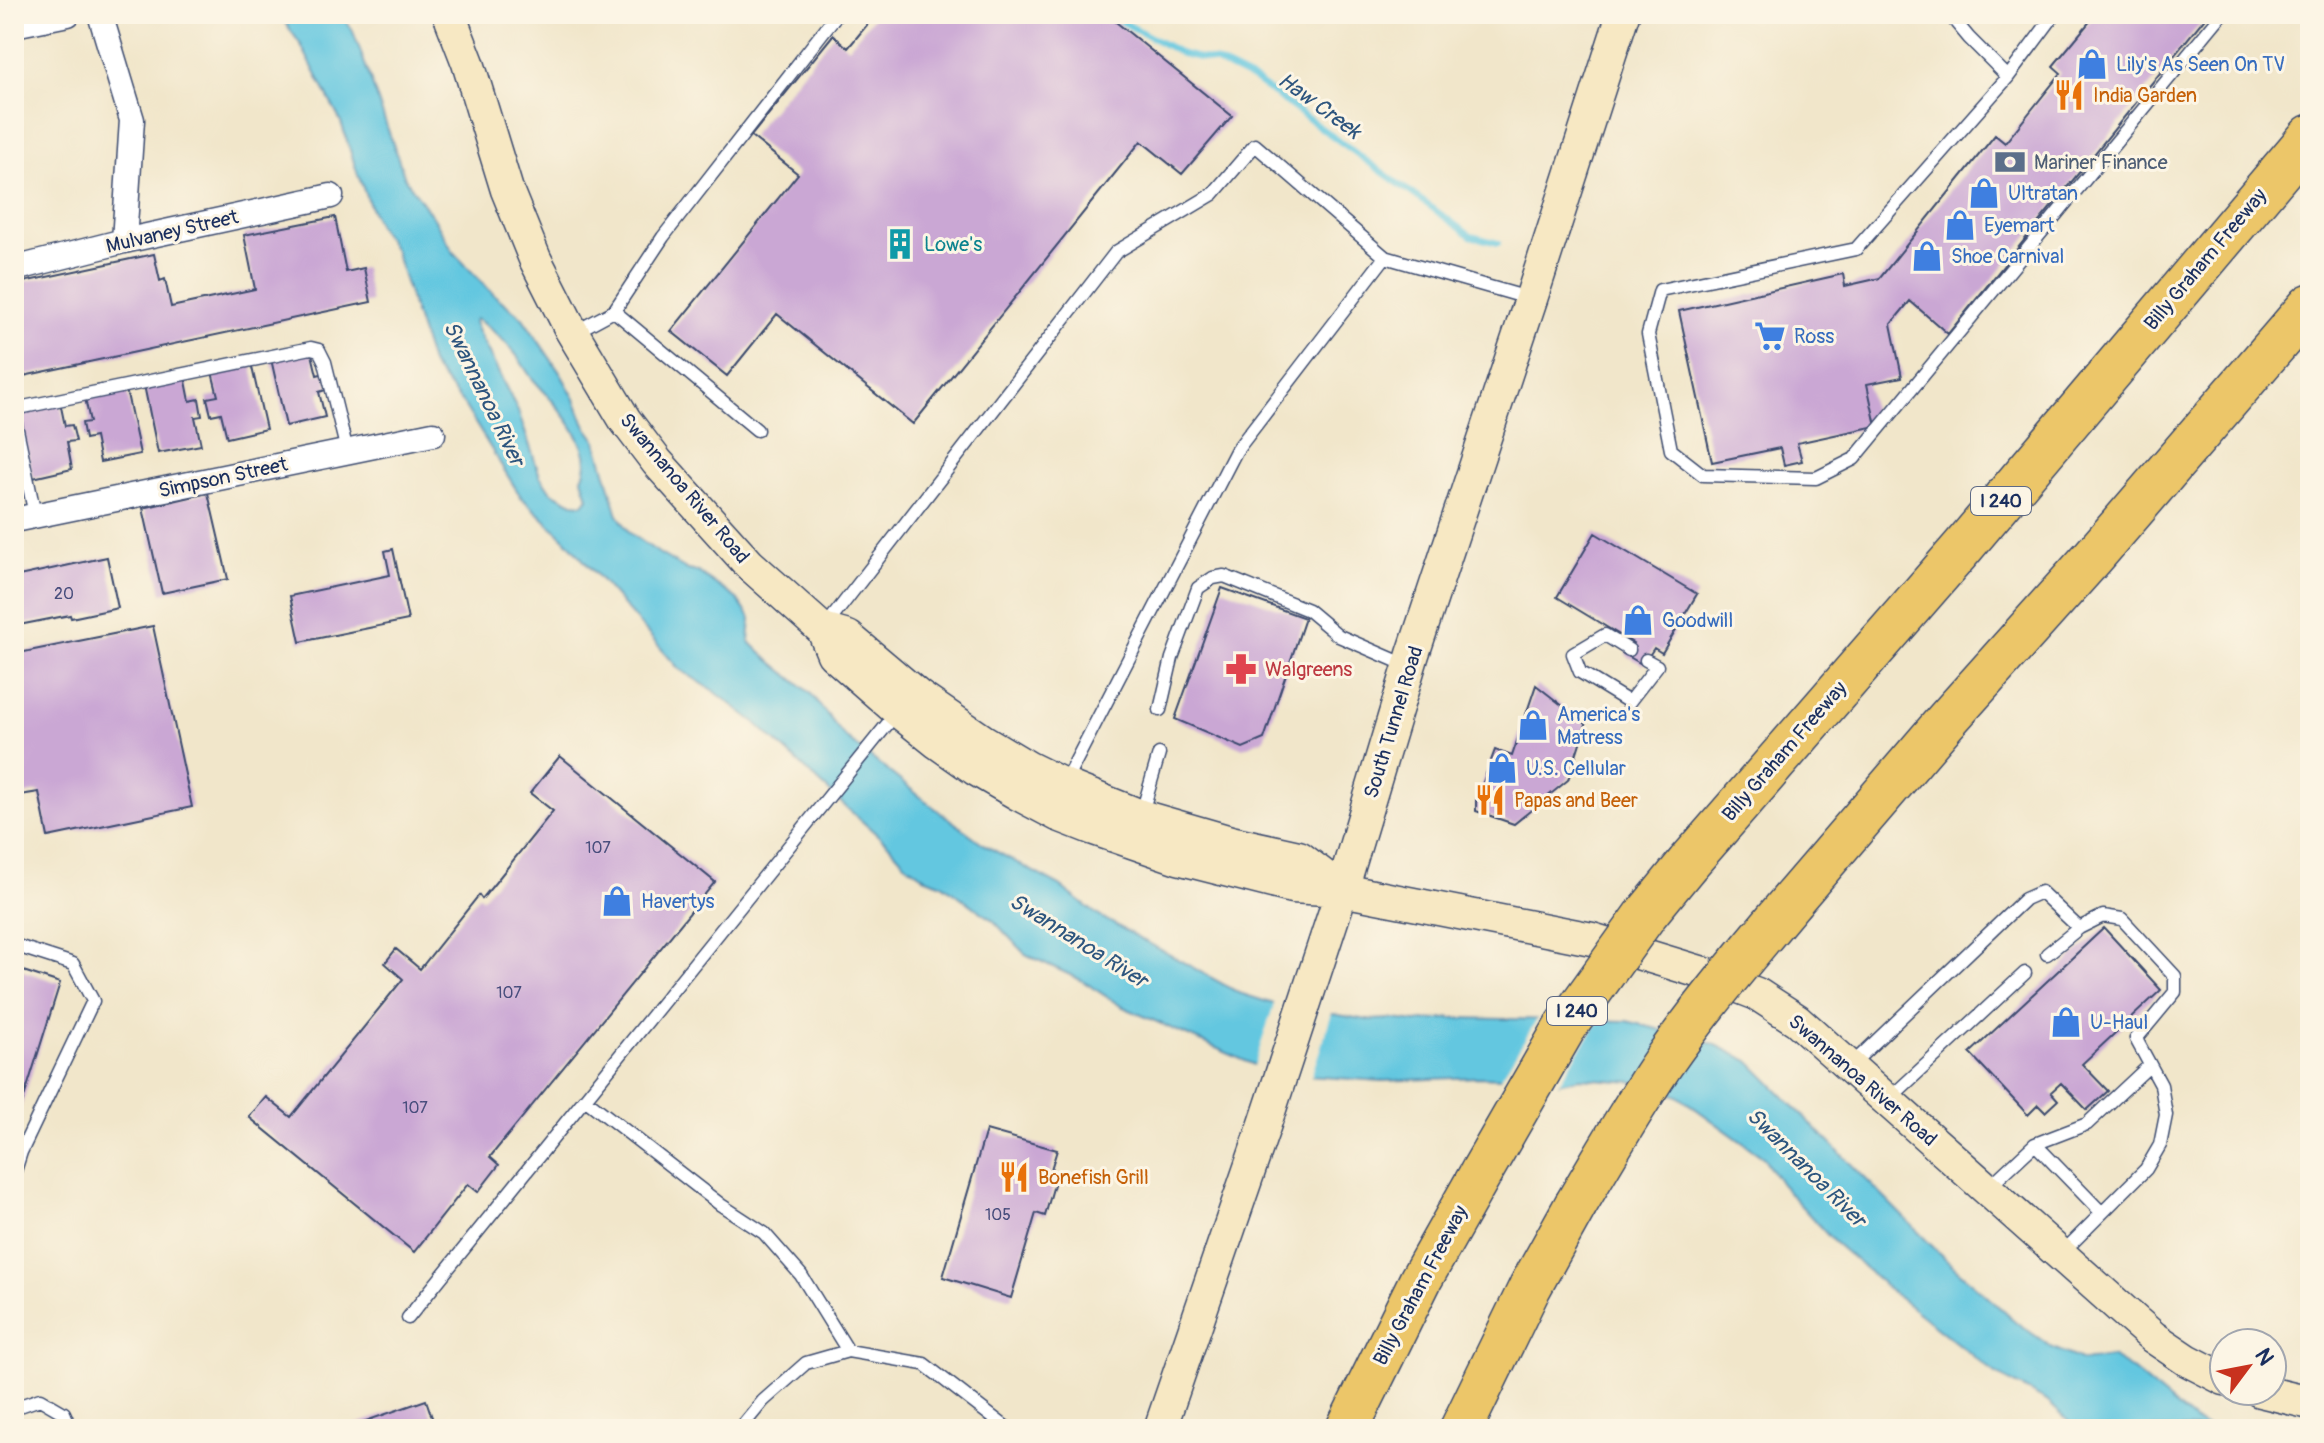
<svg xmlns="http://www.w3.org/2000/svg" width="2324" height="1443" viewBox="0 0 2324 1443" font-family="Pangolin,sans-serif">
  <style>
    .water { fill: #63c7e0; stroke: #3f7b9f; stroke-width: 2; fill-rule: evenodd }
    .pier { fill: #f1e6ca }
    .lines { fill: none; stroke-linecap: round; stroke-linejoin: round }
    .stream { stroke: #63c7e0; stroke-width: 6 }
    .building { fill: #caa7d4 }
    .lane-casing { stroke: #3b4a6e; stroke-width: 15 }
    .street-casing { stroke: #3b4a6e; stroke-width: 27 }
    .secondary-casing { stroke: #3b4a6e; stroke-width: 35 }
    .highway-casing { stroke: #3b4a6e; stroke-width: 45 }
    .lane { stroke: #fff; stroke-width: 12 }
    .street { stroke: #fff; stroke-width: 24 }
    .secondary { stroke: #f7e8c3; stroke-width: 32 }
    .highway { stroke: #ecc669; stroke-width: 42 }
    .highway-bridge-casing { stroke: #3b4a6e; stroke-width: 45; stroke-linecap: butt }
    .highway-bridge { stroke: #ecc669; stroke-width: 42 }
    .labels { text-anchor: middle; stroke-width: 6; stroke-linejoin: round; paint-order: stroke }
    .number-label { font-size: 16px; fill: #474d7c }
    .shield { fill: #fcf5e5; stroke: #5e6a86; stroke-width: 2 }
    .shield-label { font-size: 18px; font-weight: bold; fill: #1b2f5e }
    .shop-label { font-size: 20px; fill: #366cbe; stroke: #fcf5e5; text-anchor: start }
    .food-label { font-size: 20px; fill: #c56008; stroke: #fcf5e5; text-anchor: start }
    .service-label { font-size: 20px; fill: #4e5e75; stroke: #fcf5e5; text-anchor: start }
    .street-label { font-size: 20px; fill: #1b2f5e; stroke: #fcf5e5 }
    .culture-label { font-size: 20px; fill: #0d838f; stroke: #fcf5e5; text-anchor: start }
    .health-label { font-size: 20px; fill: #be3a42; stroke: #fcf5e5; text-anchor: start }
    .water-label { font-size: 22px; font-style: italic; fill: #2d557e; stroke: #fcf5e5 }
  </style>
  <rect width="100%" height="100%" fill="#fcf5e5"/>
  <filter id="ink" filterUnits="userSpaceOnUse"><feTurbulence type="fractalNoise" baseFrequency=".0125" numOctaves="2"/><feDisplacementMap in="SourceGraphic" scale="16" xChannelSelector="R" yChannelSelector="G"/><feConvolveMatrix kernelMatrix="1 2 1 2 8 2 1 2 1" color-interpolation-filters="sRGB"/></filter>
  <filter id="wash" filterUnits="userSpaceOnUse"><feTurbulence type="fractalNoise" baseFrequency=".006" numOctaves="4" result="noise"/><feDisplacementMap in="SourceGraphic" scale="32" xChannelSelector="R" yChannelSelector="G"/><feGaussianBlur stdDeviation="1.8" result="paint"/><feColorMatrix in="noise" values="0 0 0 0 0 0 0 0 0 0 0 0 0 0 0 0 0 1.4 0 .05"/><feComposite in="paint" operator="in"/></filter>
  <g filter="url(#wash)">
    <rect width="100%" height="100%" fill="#f1e6ca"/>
    <path class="water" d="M279,14H341L352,29L360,50L405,178L435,220L454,253L494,295L522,317L561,374L575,399L585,425L596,440L618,515L630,533L660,554L688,570L698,572L737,599L751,619L749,641L761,653L810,693L844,736L932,806L986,846L1060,886L1099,916L1239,993L1274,1004L1368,1020L1394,1019L1416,1022L1452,1018L1627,1021L1714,1044L1749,1061L1947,1261L2016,1322L2053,1348L2083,1361L2111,1357L2131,1369L2195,1422L2212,1429L2076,1428L2047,1401L1996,1374L1897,1296L1833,1241L1781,1184L1764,1158L1678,1096L1656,1088L1634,1082L1580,1078L1548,1085L1504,1078L1478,1077L1382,1081L1307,1076L1261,1068L1121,1006L1081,980L1025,954L994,921L942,884L924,877L905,863L890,846L847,808L755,722L714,691L679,669L565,539L521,497L464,405L432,366L395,251L377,224L358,175L341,122L301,45ZM475,319C487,324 509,345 517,356C522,363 526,370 531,377C549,397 574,422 583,448C587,458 587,468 582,478L588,498L583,504L573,503L551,492L540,476L518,411L478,332L474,322Z"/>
    <path class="pier" d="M1275,1001L1333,1010L1310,1080L1253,1069Z
      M1540,1015L1602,1016L1556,1087L1547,1089L1498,1082Z"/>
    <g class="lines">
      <path class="stream" d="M1112,14L1121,21L1182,54L1217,62L1256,81L1471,236L1498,243
        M338,24L352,14"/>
    </g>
    <g id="blocks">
      <path class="building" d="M876,14H1106L1232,116L1182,174L1141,141L913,424L777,314L727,376L671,331L798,174L751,136L833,35L848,48Z
        M2096,14H2208L1948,334L1910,301L1891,324L1902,377L1867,384L1876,426L1797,443L1802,461L1784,465L1780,448L1712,462L1679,311L1843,274L1845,286L1880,278L1995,135L2005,143L2061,73L2053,66Z
        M335,217L346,272L364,268L371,302L14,378V284L154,254L160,281L165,279L171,307L255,289L244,235Z
        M311,350L317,375L325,373L329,389L319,392L325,417L286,426L271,359Z
        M251,363L266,429L227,438L221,413L211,415L207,398L218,396L212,372Z
        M185,376L190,401L199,399L202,416L195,417L201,445L158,453L144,385Z
        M126,389L140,454L100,462L95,437L85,439L82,423L90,422L85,398Z
        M60,402L65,426L72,425L76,441L67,442L72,469L33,478L18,411Z
        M208,493L228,579L162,593L143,508Z
        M1595,533L1697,594L1662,653L1654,648L1643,665L1626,655L1633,643L1557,597Z
        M393,549L408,620L300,642L290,596L390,575L385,551Z
        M107,557L118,608L71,618L70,615L14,626V577Z
        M1222,588L1305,618L1264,739L1243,748L1175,719Z
        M153,626L192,807L48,837L39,792L14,796V654Z
        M1536,685L1586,724L1568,780L1514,824L1476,811V801L1495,750L1512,756Z
        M560,756L715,882L490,1157L499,1165L478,1192L468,1184L414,1252L249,1117L266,1097L291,1117L403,979L385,963L396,949L420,969L479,895L482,899L553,811L530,793Z
        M2104,928L2161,990L2082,1064L2108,1091L2087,1110L2061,1083L2051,1092L2058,1100L2045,1112L2038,1105L2028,1115L1970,1053Z
        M14,968L60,983L15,1126H14Z
        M986,1130L1057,1150L1048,1179L1055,1181L1045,1216L1036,1213L1011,1298L943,1277Z
        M426,1400L436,1429H359L357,1424Z
        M43,1417L48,1429H14V1427Z"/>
    </g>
  </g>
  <g filter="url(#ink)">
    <use href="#blocks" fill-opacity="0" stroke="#3b4a6e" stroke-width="2"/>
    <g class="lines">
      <defs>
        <path id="lane" d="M1949,14L1969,38L2008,77
          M2055,14L2008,77L1856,249L1660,290L1648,334L1671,450L1703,475L1816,478L1854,459L2222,14
          M614,311L757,430
          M575,332L614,311L663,237L837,14
          M14,409L311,348L319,350L325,362L347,451
          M14,415L35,515
          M825,627L1116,252L1213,194L1255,145L1385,257L1528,298
          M1629,650L1605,635L1573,654L1580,672L1629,702L1657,666L1646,660
          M1160,710L1172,658L1198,588L1213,578L1224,576L1308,610L1339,636L1406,665
          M1065,782L1236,451L1385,257
          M1141,816L1159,754
          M14,945L73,964L93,1001L21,1152L14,1174
          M2047,954L2079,928L2103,916L2122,919L2175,976V992L2136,1039L2161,1085L2166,1115L2160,1145L2146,1169L2061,1254
          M1850,1066L2025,899L2041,892L2079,928
          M586,1100L721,1205L764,1233L801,1275L848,1351
          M1888,1100L2025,973
          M2035,1144L2102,1213
          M1989,1187L2035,1144L2087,1124L2150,1065
          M408,1318L898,711
          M14,1408L40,1399L64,1413L71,1429
          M740,1429L763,1401L806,1363L848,1351L924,1364L1008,1429"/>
        <path id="street" d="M100,14L132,120L124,241
          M14,25L68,14
          M14,269L124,241L331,196
          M14,520L433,434"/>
        <path id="secondary" d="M449,14L468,63L507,190L535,259L571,330L625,420L657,462L749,564L823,630L848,637L918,696L982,740L1029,768L1064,785L1141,816L1231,842L1299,857L1342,890
          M823,630L833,654L898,711L938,743L975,769L1018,794L1058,815L1094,829L1178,858L1292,887L1342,890L1592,939L1700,972L1757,994L1797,1020L2153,1337L2187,1360L2224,1379
          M2260,1391L2310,1403
          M1160,1429L1264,1127L1342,890L1413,654L1531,299L1623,14"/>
        <path id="highway" d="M1688,863L1963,547L2310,136
          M1793,899L1945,722L2093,557L2310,305
          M1347,1429L1421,1279L1482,1171
          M1461,1429L1530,1287L1575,1206"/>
      </defs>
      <use href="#lane" class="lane-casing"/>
      <use href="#street" class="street-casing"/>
      <use href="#secondary" class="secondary-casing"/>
      <use href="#highway" class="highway-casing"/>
      <use href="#lane" class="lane"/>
      <use href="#street" class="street"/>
      <use href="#secondary" class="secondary"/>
      <use href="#highway" class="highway"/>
      <defs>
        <path id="highway-bridge" d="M1482,1171L1564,1029L1647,913L1688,863
          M1575,1206C1603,1158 1631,1110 1662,1064C1702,1006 1748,953 1793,899"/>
      </defs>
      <use href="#highway-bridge" class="highway-bridge-casing"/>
      <use href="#highway-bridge" class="highway-bridge"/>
    </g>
  </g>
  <defs>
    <symbol id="shop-bare" viewBox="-9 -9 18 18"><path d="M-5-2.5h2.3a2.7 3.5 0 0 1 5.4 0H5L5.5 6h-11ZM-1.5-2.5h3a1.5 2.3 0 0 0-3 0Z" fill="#3f7fe0" stroke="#fcf5e5" stroke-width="2.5" paint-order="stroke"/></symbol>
    <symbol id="restaurant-bare" viewBox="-9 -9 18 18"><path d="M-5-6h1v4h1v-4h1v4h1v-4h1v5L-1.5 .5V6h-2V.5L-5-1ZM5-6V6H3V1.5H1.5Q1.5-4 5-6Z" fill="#e8710a" stroke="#fcf5e5" stroke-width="2.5" paint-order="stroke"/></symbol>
    <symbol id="bank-bare" viewBox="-9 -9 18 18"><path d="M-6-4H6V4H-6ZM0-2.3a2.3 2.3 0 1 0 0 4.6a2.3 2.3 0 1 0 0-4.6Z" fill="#5c6f8a" stroke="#fcf5e5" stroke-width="2.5" paint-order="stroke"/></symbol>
    <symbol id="building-bare" viewBox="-9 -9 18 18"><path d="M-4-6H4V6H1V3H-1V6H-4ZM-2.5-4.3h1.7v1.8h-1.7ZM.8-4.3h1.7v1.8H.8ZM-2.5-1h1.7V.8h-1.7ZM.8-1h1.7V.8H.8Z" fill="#0f9aa8" stroke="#fcf5e5" stroke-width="2.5" paint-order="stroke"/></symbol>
    <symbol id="supermarket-bare" viewBox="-9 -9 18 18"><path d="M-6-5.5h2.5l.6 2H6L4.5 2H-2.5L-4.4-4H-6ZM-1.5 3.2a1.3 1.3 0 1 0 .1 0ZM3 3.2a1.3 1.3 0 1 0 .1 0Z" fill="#3f7fe0" stroke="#fcf5e5" stroke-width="2.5" paint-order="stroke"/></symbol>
    <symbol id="pharmacy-bare" viewBox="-9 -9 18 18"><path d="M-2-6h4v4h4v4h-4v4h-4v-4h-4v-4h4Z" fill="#e0444e" stroke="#fcf5e5" stroke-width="2.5" paint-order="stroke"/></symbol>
  </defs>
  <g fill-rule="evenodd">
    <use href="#shop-bare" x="2070" y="42" width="44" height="44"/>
    <use href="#restaurant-bare" x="2047" y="73" width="44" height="44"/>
    <use href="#bank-bare" x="1988" y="140" width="44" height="44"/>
    <use href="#shop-bare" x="1962" y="171" width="44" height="44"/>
    <use href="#shop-bare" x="1938" y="203" width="44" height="44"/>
    <use href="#building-bare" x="878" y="222" width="44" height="44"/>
    <use href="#shop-bare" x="1905" y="234" width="44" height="44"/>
    <use href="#supermarket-bare" x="1748" y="314" width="44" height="44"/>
    <use href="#shop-bare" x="1616" y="598" width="44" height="44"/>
    <use href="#pharmacy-bare" x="1219" y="647" width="44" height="44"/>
    <use href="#shop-bare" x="1511" y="703" width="44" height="44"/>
    <use href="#shop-bare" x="1480" y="746" width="44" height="44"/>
    <use href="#restaurant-bare" x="1468" y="778" width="44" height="44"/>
    <use href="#shop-bare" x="595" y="879" width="44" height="44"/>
    <use href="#shop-bare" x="2044" y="1000" width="44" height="44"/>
    <use href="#restaurant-bare" x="992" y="1155" width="44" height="44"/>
  </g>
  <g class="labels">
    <g class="number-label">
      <text x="64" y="599">20</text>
      <text x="598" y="853">107</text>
      <text x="509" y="998">107</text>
      <text x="415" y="1113">107</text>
      <text x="998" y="1220">105</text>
    </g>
    <g class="shield">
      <rect x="1971" y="487" width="60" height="28" rx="6"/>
      <rect x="1547" y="997" width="60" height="28" rx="6"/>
    </g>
    <g class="shield-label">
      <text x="2001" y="507">I 240</text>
      <text x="1577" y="1017">I 240</text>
    </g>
    <g class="shop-label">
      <text x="2116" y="71">Lily's As Seen On TV</text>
      <text x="2008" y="200">Ultratan</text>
      <text x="1984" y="232">Eyemart</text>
      <text x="1951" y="263">Shoe Carnival</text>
      <text x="1794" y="343">Ross</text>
      <text x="1662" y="627">Goodwill</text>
      <text x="1557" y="721">America's<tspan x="1557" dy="23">Matress</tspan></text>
      <text x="1526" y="775">U.S. Cellular</text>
      <text x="641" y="908">Havertys</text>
      <text x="2090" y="1029">U-Haul</text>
    </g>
    <g class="food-label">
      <text x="2093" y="102">India Garden</text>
      <text x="1514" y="807">Papas and Beer</text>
      <text x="1038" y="1184">Bonefish Grill</text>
    </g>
    <g class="service-label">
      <text x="2034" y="169">Mariner Finance</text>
    </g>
    <g class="street-label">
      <text transform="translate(172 231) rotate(-13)" y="7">Mulvaney Street</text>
      <text transform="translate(2205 259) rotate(-50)" y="7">Billy Graham Freeway</text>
      <text transform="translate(223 477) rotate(-12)" y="7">Simpson Street</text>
      <text transform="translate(685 488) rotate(50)" y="7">Swannanoa River Road</text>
      <text transform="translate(1393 722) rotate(-73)" y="7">South Tunnel Road</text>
      <text transform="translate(1784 751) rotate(-49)" y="7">Billy Graham Freeway</text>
      <text transform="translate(1863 1080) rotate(41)" y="7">Swannanoa River Road</text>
      <text transform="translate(1420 1285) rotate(-62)" y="7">Billy Graham Freeway</text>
    </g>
    <g class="culture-label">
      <text x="924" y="251">Lowe's</text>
    </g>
    <g class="health-label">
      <text x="1265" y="676">Walgreens</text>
    </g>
    <g class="water-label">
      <text transform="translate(1320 105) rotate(36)" y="8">Haw Creek</text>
      <text transform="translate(485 393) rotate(64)" y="8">Swannanoa River</text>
      <text transform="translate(1079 940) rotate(32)" y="8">Swannanoa River</text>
      <text transform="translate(1807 1167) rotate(45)" y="8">Swannanoa River</text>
    </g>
  </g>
  <rect width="2324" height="1443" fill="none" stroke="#fcf5e5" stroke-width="48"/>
  <g transform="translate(2248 1367) rotate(58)"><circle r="38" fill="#fcf5e5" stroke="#a2a6af" stroke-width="2"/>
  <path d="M0-6L14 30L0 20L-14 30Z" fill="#c8321e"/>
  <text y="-12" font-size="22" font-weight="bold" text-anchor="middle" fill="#1b2f5e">N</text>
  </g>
</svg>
